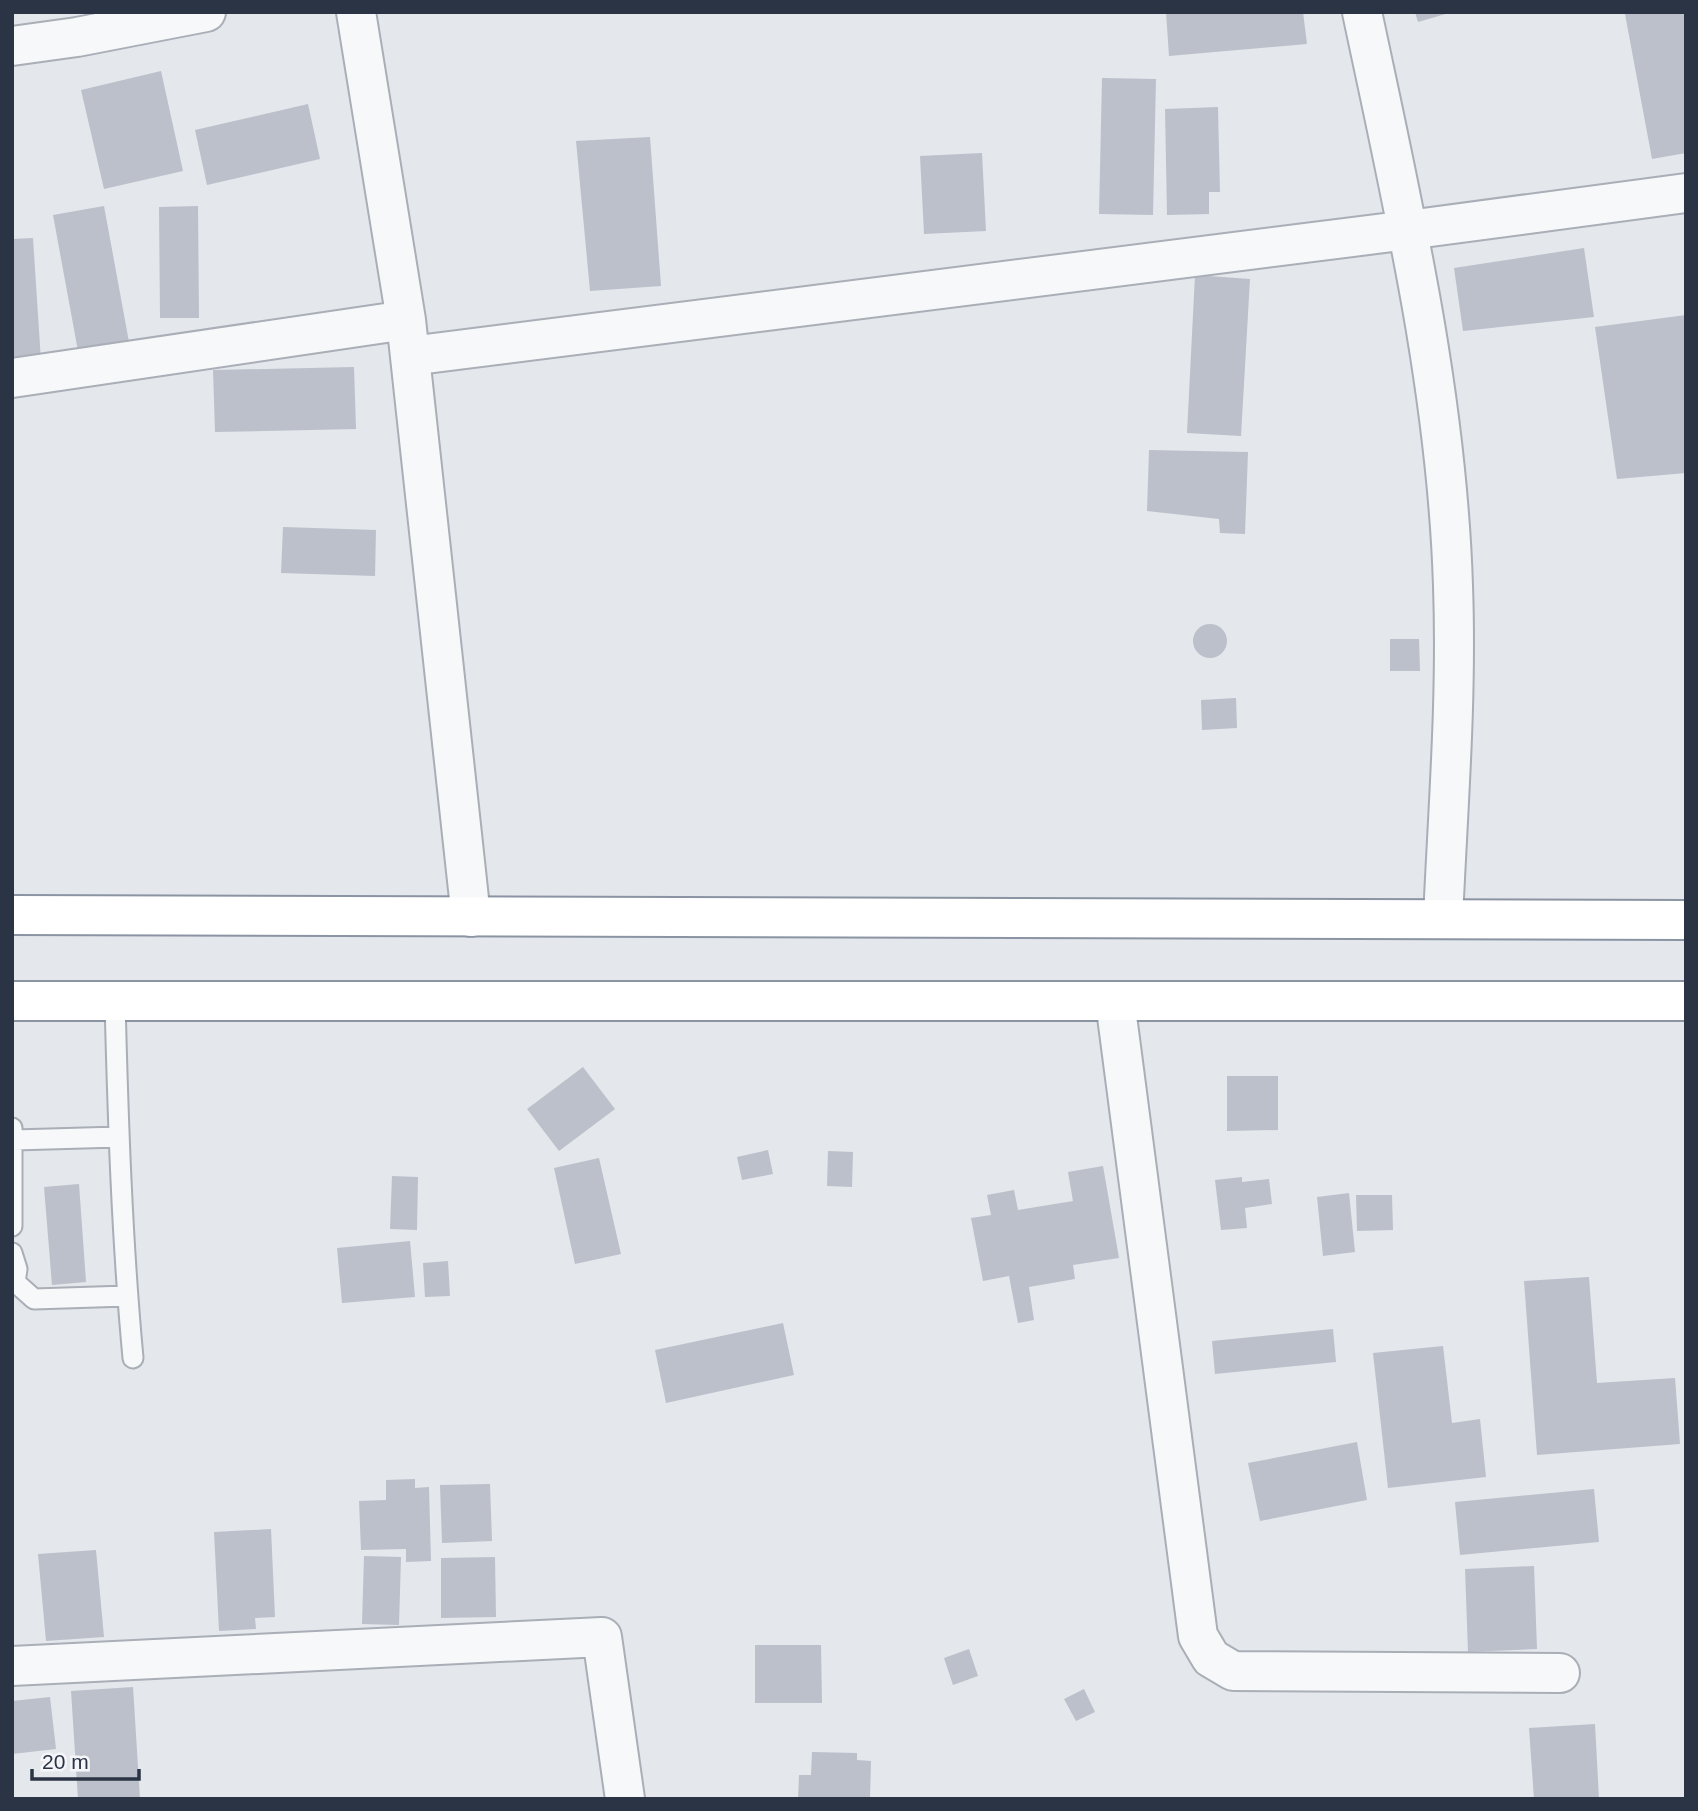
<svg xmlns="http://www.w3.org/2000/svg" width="1698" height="1811" viewBox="0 0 1698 1811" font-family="Helvetica,sans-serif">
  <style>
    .building { fill: #bbc0ca }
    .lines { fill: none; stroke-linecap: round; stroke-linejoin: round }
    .service-casing { stroke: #a9aeb7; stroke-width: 23 }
    .minor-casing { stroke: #a9aeb7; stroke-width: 42 }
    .trunk-casing { stroke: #8b94a3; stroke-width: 42 }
    .service { stroke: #f7f8fa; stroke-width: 19 }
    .minor { stroke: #f7f8fa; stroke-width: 38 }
    .trunk { stroke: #fff; stroke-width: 38 }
  </style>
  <rect width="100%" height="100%" fill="#e4e7ec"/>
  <path class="building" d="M1166,12H1303L1307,44L1169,56Z
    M1415,12H1449V13L1418,22Z
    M1642,12H1686V153L1652,159L1625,14Z
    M161,71L183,171L104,189L81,90Z
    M1102,78L1156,79L1153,215L1099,214Z
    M308,104L320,159L207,185L195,130Z
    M1218,107L1220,192H1209V214L1167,215L1165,109Z
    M650,137L661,286L590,291L576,141Z
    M982,153L986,231L924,234L920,156Z
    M104,206L129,342L78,351L53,215Z
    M198,206L199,318H160L159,207Z
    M33,238L41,361L12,363V239Z
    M1584,248L1594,317L1463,331L1454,268Z
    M1195,275L1250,279L1241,436L1187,433Z
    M1686,315V473L1617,479L1595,327Z
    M354,367L356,429L215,432L213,370Z
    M1149,450L1248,452L1245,534L1220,533L1219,519L1147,511Z
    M283,527L376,530L375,576L281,573Z
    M1193 641a17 17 0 1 1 34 0a17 17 0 1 1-34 0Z
    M1390,639H1419L1420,671H1390Z
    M1236,698L1237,728L1202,730L1201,700Z
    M583,1067L615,1109L559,1151L527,1109Z
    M1227,1076H1278V1130L1227,1131Z
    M768,1150L773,1174L742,1180L737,1157Z
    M828,1151L853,1152L852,1187L827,1186Z
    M599,1158L621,1254L575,1264L554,1168Z
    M1103,1166L1119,1258L1073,1265L1075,1279L1029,1287L1034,1320L1018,1323L1009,1276L983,1281L971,1218L991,1215L987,1195L1014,1190L1018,1210L1073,1201L1068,1172Z
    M392,1176L418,1177L417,1230L390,1229Z
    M1242,1177V1182L1269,1179L1272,1204L1245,1208L1247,1228L1221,1230L1215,1180Z
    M79,1184L86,1282L52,1285L44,1187Z
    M1349,1193L1355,1252L1323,1256L1317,1197Z
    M1356,1195H1392L1393,1230L1357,1231Z
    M410,1241L415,1297L342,1303L337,1248Z
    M448,1261L450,1296L425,1297L423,1263Z
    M1589,1277L1597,1383L1675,1378L1680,1444L1537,1455L1524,1281Z
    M783,1323L794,1375L666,1403L655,1350Z
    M1333,1329L1336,1362L1215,1374L1212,1341Z
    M1443,1346L1452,1423L1480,1419L1486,1477L1388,1488L1373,1353Z
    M1357,1442L1367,1500L1260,1521L1248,1463Z
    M415,1479V1488L429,1487L431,1561L406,1562V1549L361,1550L359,1501L386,1500V1480Z
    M490,1484L492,1541L442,1543L440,1485Z
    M1594,1489L1599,1542L1460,1555L1455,1502Z
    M271,1529L275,1617L255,1618L256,1629L219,1631L214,1532Z
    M96,1550L104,1637L46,1641L38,1554Z
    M364,1556L401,1557L399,1625L362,1624Z
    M495,1557L496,1617L441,1618V1558Z
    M1534,1566L1537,1649L1468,1652L1465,1569Z
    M755,1645H821L822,1703H755Z
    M969,1649L978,1676L953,1685L944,1658Z
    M133,1687L140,1799H78L71,1691Z
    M1084,1689L1095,1712L1076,1721L1064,1699Z
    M50,1697L56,1749L12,1754V1701Z
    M1595,1724L1599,1799H1534L1529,1728Z
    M812,1752L857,1753V1760L871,1761L870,1799H798L799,1775H811Z"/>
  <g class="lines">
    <defs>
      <path id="service" d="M115,1001C118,1120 122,1240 133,1358
        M14,1140L119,1137
        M12,1226V1128
        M12,1253L17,1269L15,1282L34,1299L127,1296"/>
      <path id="minor" d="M356,12L406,320L471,917
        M1362,12C1402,201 1447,392 1453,586C1457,697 1448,808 1443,919
        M12,46L77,37L206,12
        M410,356L1408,230L1686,193
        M12,378L406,320
        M1115,1001L1198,1636L1211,1658L1233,1671L1560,1673
        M12,1666L602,1637L625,1799"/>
      <path id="trunk" d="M12,915L1686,920
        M12,1001H1686"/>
    </defs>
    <use href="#service" class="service-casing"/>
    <use href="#minor" class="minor-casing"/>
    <use href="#trunk" class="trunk-casing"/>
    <use href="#service" class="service"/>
    <use href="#minor" class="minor"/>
    <use href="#trunk" class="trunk"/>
  </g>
  <rect width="1698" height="1811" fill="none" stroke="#2b3445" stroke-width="28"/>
  <path d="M32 1769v10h107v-10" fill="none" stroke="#2b3445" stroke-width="3.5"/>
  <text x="42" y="1769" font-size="21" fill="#2b3445" stroke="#f4f6f9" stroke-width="5" paint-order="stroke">20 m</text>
</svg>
